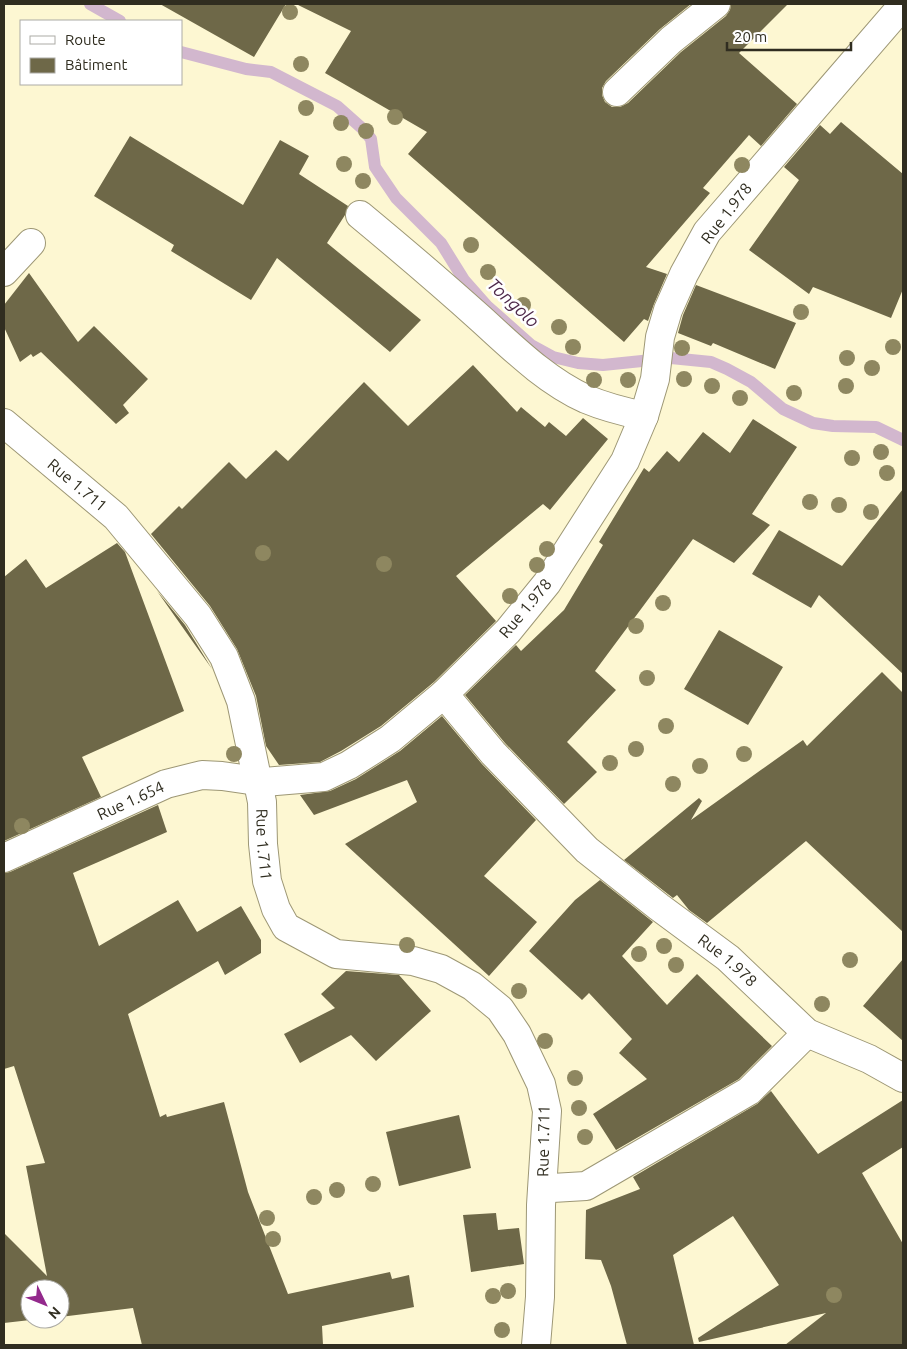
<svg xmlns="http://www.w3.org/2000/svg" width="907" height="1349" viewBox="0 0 907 1349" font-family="Ubuntu,sans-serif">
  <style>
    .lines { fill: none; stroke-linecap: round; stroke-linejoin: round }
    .stream { stroke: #d2b7ce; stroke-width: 12 }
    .building { fill: #6e6848 }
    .minor-casing { stroke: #9d9775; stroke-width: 30 }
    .minor { stroke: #fff; stroke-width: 28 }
    .tree { fill: #8e8760 }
    .labels { text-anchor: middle; stroke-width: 5; stroke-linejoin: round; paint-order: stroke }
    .street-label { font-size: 16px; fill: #302d20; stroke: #fff }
    .water-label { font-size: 18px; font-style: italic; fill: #4f2b4b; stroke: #fff }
  </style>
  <rect width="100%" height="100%" fill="#fdf7d2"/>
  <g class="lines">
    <path class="stream" d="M90,4L120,21
      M181,52L246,69L271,72L337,106L364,130L371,139L375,167L396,198L441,243L464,280L487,306L531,345L553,357L578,363L603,365L671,358L711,362L727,369L751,382L783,409L813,423L833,426L876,427L903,440"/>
  </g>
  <path class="building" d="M160,4H286L254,57Z
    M296,4H691L660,29L606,81L602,88V95L605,102L612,107H620L628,103L681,52L726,16L730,10L731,4H788L739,53L797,104L761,146L749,135L703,188L710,193L646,267L667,274L654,304L648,321L644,319L624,342L408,154L427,132L325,73L351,31Z
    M841,122L903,174V289L891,318L813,287L809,294L749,250L799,180L784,167L820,125L830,134Z
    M130,136L243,205L280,140L309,156L299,174L348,206L345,215L327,243L421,320L390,352L277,258L251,300L171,251L174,245L94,196Z
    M29,273L78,342L94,326L148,379L123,405L129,413L116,424L41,352L33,357L31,354L20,362L4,327V305Z
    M696,285L796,323L775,369L713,343L711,346L678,333L683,315Z
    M473,365L517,412L521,407L545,427L549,422L566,436L583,418L608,439L550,510L543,504L456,576L496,621L434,682L381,726L341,751L320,762L279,765L266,746L256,696L237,649L210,606L151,534L179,506L182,509L229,462L246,479L276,450L288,461L364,382L408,426Z
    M753,419L797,447L752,514L770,525L734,563L693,539L595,671L616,690L567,742L597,772L564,804L505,743L465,695L516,645L521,651L564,610L603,545L599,542L644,468L649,472L667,451L679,462L703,432L730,453Z
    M903,489V674L819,595L811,608L752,574L779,530L842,566Z
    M117,543L125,552L184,711L82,757L101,797L4,841V577L26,559L46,588Z
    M157,591L185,625L212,669Z
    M719,630L783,667L748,725L684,689Z
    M882,672L903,693V932L806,841L707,923L689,910L677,895L673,898L624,860L699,798L702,801L691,820L803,740L807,746Z
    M442,716L482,764L536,820L484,876L537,922L489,976L345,844L417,802L407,780L314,815L300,795L330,791L356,779L400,751Z
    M158,805L167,832L73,873L99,946L178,900L197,932L241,906L261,940V953L225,975L218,961L128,1014L160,1117L166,1114L167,1117L224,1102L248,1192L288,1294L390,1272L392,1279L409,1275L414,1307L322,1326L323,1345H142L133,1308L60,1317V1289H30V1319H39L4,1323V1233L47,1276L26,1166L45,1163L14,1066L4,1069V873L10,872Z
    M600,880L653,922L622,956L667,1005L697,974L772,1046L739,1079L616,1150L593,1114L647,1079L619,1053L632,1039L589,993L582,1000L529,951L575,900Z
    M903,959V1041L863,1006Z
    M346,971L399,975L431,1011L376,1061L351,1035L300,1063L284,1034L335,1008L321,994Z
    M771,1091L818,1154L903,1100V1147L862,1173L903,1244V1345H785L826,1313L699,1342L698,1338L779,1285L733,1216L673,1255L694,1345H627L611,1286L601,1260L585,1259L586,1210L640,1189L633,1177L757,1104Z
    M459,1115L471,1168L399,1186L386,1132Z
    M496,1213L498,1230L519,1228L524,1264L471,1272L463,1215Z"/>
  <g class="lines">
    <defs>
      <g id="minor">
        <path id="s1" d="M903,5L707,232L684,274L668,310L660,337L655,379L644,416L625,461L547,583L508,631L444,694L493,753L587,850L659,907L728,958L807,1033L869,1059L903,1078"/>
        <path d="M617,92L671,40L716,4"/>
        <path d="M360,215C401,249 441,283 481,319C513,348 546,381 586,399C605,407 625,412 644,416"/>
        <path d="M4,272L31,243"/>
        <path id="s2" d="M4,423L116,517L198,616L224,657L241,701L262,802L263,844L267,881L276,909L286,927L336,954L413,961L441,969L472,986L500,1009L517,1034L541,1084L547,1111L541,1205L540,1297L536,1345"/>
        <path id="s3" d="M4,858L166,784L202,775L222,776L264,782L324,777L349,765L390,739L444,694"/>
        <path d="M542,1192L552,1188L586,1186L749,1091L807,1033"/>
      </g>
    </defs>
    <use href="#minor" class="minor-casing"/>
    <use href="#minor" class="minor"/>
  </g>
  <g class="tree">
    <circle cx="290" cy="12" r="8"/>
    <circle cx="301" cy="64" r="8"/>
    <circle cx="306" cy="108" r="8"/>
    <circle cx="395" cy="117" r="8"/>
    <circle cx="341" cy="123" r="8"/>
    <circle cx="366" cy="131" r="8"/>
    <circle cx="344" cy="164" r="8"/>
    <circle cx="742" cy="165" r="8"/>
    <circle cx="363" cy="181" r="8"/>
    <circle cx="471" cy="245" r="8"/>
    <circle cx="488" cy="272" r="8"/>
    <circle cx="523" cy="305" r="8"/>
    <circle cx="801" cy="312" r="8"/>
    <circle cx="559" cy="327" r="8"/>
    <circle cx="573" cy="347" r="8"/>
    <circle cx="893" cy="347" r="8"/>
    <circle cx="682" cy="348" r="8"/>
    <circle cx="847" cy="358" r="8"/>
    <circle cx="872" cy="368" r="8"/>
    <circle cx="684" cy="379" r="8"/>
    <circle cx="594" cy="380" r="8"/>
    <circle cx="628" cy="380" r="8"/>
    <circle cx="712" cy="386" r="8"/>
    <circle cx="846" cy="386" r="8"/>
    <circle cx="794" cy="393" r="8"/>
    <circle cx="740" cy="398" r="8"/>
    <circle cx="881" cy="452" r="8"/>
    <circle cx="852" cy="458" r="8"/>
    <circle cx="887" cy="473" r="8"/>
    <circle cx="810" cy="502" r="8"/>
    <circle cx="839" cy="505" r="8"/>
    <circle cx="871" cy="512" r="8"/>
    <circle cx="547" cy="549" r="8"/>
    <circle cx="263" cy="553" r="8"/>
    <circle cx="384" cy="564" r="8"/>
    <circle cx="537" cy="565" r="8"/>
    <circle cx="510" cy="596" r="8"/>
    <circle cx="663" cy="603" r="8"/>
    <circle cx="636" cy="626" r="8"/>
    <circle cx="647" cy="678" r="8"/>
    <circle cx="666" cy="726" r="8"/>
    <circle cx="636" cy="749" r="8"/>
    <circle cx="234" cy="754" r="8"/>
    <circle cx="744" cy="754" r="8"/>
    <circle cx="610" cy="763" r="8"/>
    <circle cx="700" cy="766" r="8"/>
    <circle cx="673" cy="784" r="8"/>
    <circle cx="22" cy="826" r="8"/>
    <circle cx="407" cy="945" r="8"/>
    <circle cx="664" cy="946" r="8"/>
    <circle cx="639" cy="954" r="8"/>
    <circle cx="850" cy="960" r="8"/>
    <circle cx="676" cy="965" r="8"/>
    <circle cx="519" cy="991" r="8"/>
    <circle cx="822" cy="1004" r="8"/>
    <circle cx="545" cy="1041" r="8"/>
    <circle cx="575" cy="1078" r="8"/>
    <circle cx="579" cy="1108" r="8"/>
    <circle cx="585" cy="1137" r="8"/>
    <circle cx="373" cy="1184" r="8"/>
    <circle cx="337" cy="1190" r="8"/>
    <circle cx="314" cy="1197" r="8"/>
    <circle cx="267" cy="1218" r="8"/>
    <circle cx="273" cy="1239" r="8"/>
    <circle cx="508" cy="1291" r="8"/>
    <circle cx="834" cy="1295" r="8"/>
    <circle cx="493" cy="1296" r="8"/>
    <circle cx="502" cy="1330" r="8"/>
  </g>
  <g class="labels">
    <g class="street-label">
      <text transform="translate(726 213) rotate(-52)" y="6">Rue 1.978</text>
      <text dy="6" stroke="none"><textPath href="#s2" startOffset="96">Rue 1.711</textPath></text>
      <text transform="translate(525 608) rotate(-50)" y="6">Rue 1.978</text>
      <text dy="6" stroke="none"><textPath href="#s3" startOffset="139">Rue 1.654</textPath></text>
      <text dy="6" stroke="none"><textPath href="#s2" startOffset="516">Rue 1.711</textPath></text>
      <text dy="6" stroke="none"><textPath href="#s1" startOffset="1232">Rue 1.978</textPath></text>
      <text transform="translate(543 1141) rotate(-89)" y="6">Rue 1.711</text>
    </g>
    <g class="water-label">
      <text transform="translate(513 303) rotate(43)" y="6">Tongolo</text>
    </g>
  </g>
  <rect width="907" height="1349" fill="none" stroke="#302d20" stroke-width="10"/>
  <rect x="20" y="20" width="162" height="65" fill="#ffffff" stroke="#acaba6"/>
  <rect x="30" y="36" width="25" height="8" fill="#ffffff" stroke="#acaba6"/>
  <text x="65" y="45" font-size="15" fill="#302d20">Route</text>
  <rect x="30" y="58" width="25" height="15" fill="#6e6848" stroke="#acaba6"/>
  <text x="65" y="70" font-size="15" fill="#302d20">Bâtiment</text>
  <g transform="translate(45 1304) rotate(133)"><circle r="24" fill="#ffffff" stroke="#acaba6"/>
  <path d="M0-4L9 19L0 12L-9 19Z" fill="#93298c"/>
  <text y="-8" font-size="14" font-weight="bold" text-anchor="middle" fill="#302d20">N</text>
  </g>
  <path d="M727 42v8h124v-8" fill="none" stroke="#302d20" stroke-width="2.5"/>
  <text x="734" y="42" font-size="15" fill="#302d20" stroke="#ffffff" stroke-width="4" paint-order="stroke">20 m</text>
</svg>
